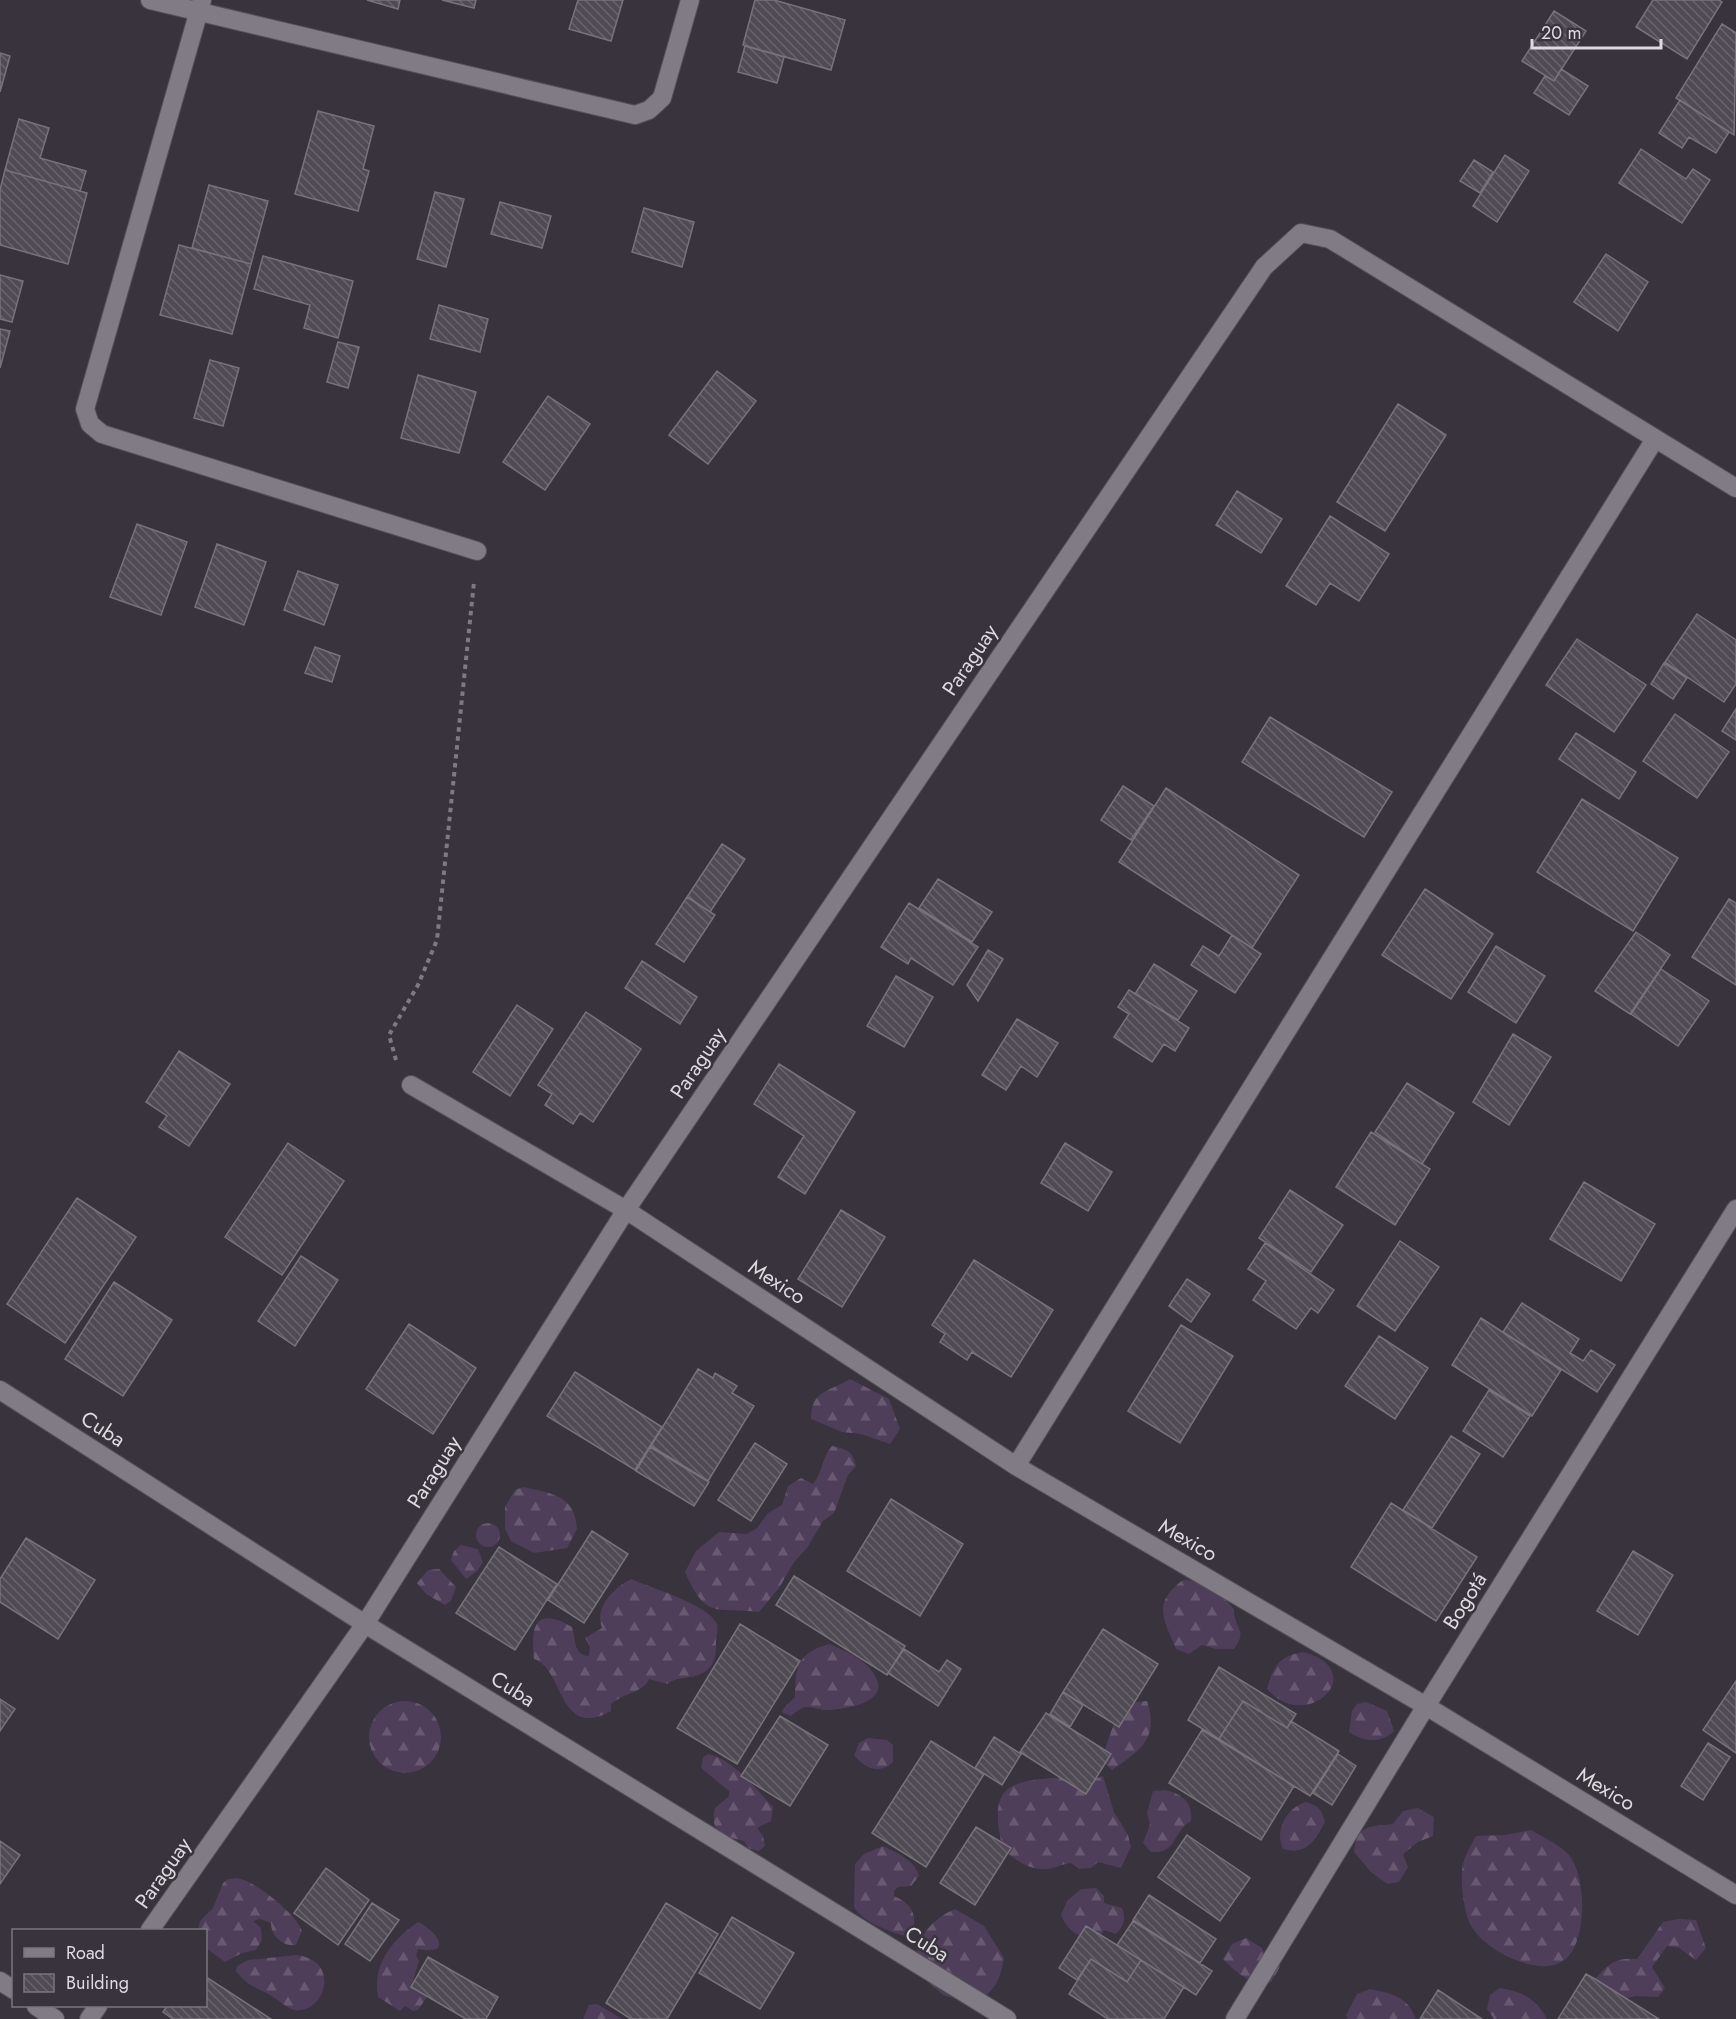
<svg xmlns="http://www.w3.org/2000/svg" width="1736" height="2019" viewBox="0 0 1736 2019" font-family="Jost,sans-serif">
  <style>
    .forest { fill: url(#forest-firs) }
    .building { fill: url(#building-back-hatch); stroke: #78727c; stroke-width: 1.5 }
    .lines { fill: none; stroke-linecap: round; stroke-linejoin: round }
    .minor-casing { stroke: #555058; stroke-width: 20 }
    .path { stroke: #7e7a81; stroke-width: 4; stroke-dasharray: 4.5 4.5; stroke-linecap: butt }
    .minor { stroke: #817b85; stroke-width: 18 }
    .labels { text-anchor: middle; stroke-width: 5; stroke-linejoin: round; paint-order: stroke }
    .street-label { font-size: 21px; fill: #dedae0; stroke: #38333c }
  </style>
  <defs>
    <pattern id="forest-firs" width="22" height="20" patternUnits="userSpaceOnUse" patternTransform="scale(1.5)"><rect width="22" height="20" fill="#4f3e59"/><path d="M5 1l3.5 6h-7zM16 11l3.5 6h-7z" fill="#685971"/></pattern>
    <pattern id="building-back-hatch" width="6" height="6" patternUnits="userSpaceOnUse" patternTransform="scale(1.5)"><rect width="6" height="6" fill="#4f4a53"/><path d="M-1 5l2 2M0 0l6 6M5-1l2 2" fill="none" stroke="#68646b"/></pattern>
  </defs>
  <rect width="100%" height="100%" fill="#38333c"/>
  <path class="forest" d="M850,1379L889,1399L900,1429L890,1444L861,1434L842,1432L811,1419C811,1389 830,1392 850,1379Z
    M832,1446C846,1449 853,1451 856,1466L848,1475L834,1513L823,1521L807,1548L794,1562L779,1588L759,1612C715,1607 706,1620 685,1572L696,1551L719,1532L747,1534L757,1528L768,1513L782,1505L788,1486L801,1478L813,1484C823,1472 821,1459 832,1446Z
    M523,1487C551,1493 575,1495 577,1529L567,1548L534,1553L511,1541L505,1529V1507L515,1490Z
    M476 1535a12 12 0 1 1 24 0a12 12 0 1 1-24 0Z
    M461,1545L478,1549L483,1562L477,1571L466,1579L451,1560L454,1551Z
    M439,1569L456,1587L451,1601L445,1605L426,1594L417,1583L428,1570Z
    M631,1579C649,1587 710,1605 717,1624C719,1630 716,1636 716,1642C716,1653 716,1664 706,1671C695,1680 679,1675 667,1684L649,1679C642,1694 623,1693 611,1704V1711C558,1741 564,1668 534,1659C530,1625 536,1606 572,1627C576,1640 573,1655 589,1656L590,1646L585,1638L602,1628C594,1607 614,1588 631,1579Z
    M1183,1580C1206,1581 1220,1592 1234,1609C1233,1628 1249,1629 1234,1649H1216L1202,1645L1189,1654L1176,1649C1163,1618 1152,1603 1183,1580Z
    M829,1644C846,1651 870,1661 877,1680C886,1703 846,1709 830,1710C822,1711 815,1707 807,1707C801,1707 795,1713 791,1716L783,1713L782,1710L795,1697C795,1666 798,1653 829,1644Z
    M1304,1652C1371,1671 1308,1735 1267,1689C1274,1665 1279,1656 1304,1652Z
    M1147,1701C1159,1739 1141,1750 1112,1770L1101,1760L1116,1718L1129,1703Z
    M369 1737a36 36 0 1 1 72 0a36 36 0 1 1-72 0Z
    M1366,1702L1387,1711L1394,1731C1381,1744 1364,1742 1349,1732L1352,1711L1357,1704Z
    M868,1738L887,1740L893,1745V1762C880,1775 864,1768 854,1755L859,1743Z
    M708,1754C734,1760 755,1788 773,1807L771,1821L757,1828L763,1836L765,1846L759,1851L748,1848L744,1841C724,1836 709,1833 715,1808L729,1796V1791L701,1768L703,1757Z
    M1103,1776L1114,1812L1128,1835L1131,1847L1121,1868L1098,1862L1091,1868L1079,1869L1071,1863C1062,1864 1055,1868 1047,1869C1030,1871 1016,1860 1003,1850C987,1783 1008,1781 1067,1777C1085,1776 1081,1784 1103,1776Z
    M1165,1790C1182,1794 1193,1802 1191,1821C1172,1832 1178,1854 1151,1852L1143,1843L1150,1824L1147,1813L1153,1791Z
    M1306,1802C1318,1805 1322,1810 1325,1822C1316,1840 1306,1856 1283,1849C1274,1831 1287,1807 1306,1802Z
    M1418,1808L1434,1817L1433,1836L1418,1842L1403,1854L1408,1867L1399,1882L1387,1884L1371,1872L1354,1852C1357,1824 1369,1827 1393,1824L1403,1811Z
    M1531,1830C1543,1837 1560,1845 1569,1855C1587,1876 1588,1945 1563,1961C1536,1979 1476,1946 1468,1919C1463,1903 1459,1876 1464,1860C1467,1852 1472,1843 1476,1836L1505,1835Z
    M883,1846C897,1853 915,1860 919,1876L911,1886L898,1887L894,1891V1896C912,1904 918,1915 912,1934L907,1936C891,1933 861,1921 854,1907L855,1864L864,1854Z
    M237,1878C254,1880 296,1914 302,1931L296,1945C283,1947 271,1936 271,1923L260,1919L253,1921L261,1928L262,1940L256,1950L242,1953L225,1962L206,1948V1930H198L200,1921L213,1908L223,1883L228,1879Z
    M1096,1888L1104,1896V1903L1122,1908C1126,1919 1124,1926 1116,1934L1104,1930L1097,1941C1079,1937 1068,1932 1061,1915L1067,1901L1081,1889Z
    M955,1909L984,1926L1004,1958C1000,1981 994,1992 974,2004L943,1995L916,1971C914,1941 928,1921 955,1909Z
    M1678,1919L1696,1920L1706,1948L1696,1960L1679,1948L1667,1946L1652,1967L1665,1988L1658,1997L1635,1996L1611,2003L1595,1979C1609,1963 1616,1957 1637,1959L1663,1922Z
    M418,1922C439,1932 453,1956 418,1949L416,1955L419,1961L411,1987L427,1997L418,2010L413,2011L405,2006L400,2011L378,1997C372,1964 393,1939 418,1922Z
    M1246,1938L1262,1948L1266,1956L1280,1958V1967L1271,1982C1254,1988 1234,1971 1223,1959L1232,1944Z
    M296,1955C342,1960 325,2014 295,2010C287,2009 278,1999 270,1995C257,1988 246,1985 236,1971L237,1966L248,1960Z
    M1500,1988C1523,1992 1536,1998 1547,2019H1494L1487,2009L1490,1995Z
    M1370,1989C1393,1994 1407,1996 1416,2019H1348L1346,2015L1357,1994Z
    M597,2004L622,2019H583L589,2005Z"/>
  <path class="building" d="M367,0H400L398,9Z
    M442,0H476L474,8Z
    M578,0H623L611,41L569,29Z
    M755,0H774L845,20L831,70L743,45Z
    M1653,0H1719L1722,2L1687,59L1636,27Z
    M1554,11L1586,31L1554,81L1522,61Z
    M1722,24L1736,33L1734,135L1676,98Z
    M745,46L784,57L777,83L738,72Z
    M0,53L10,56L0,92Z
    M1561,69L1588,86L1569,115L1534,93L1545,76L1554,81Z
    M1680,100L1729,132L1716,153L1689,137L1682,148L1659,133Z
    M318,111L374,126L363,169L369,171L358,211L295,194Z
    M19,119L49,128L40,158L86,171L80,191L5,170Z
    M1641,149L1686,179L1693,169L1710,180L1682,223L1619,183Z
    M1505,155L1529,171L1497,222L1473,206Z
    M1474,160L1493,172L1480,193L1460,181Z
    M5,170L87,193L68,264L0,245V190Z
    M209,185L268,201L251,264L192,248Z
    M435,192L464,199L446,267L417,259Z
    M500,202L551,216L542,248L491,234Z
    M644,208L694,222L682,267L632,252Z
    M179,245L251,264L232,334L160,315Z
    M1606,254L1648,282L1618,331L1574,302Z
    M263,256L353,281L338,338L304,328L310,305L254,289Z
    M0,275L23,281L12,322L0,319Z
    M439,305L488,319L480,352L430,339Z
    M0,329L10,331L0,368Z
    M338,342L359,347L348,388L327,382Z
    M210,360L239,368L223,426L194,418Z
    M717,371L756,401L708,464L669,435Z
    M418,375L476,392L459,453L401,438Z
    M548,396L590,424L545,490L503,462Z
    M1398,404L1446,435L1385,531L1337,502Z
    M1237,491L1282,519L1261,553L1216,525Z
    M1330,516L1389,554L1359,601L1330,583L1316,605L1286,586Z
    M137,524L187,542L161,615L110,597Z
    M217,544L266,562L244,625L195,607Z
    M298,571L338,585L324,625L284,610Z
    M1697,614L1736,640V684L1724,702L1665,662Z
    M1577,639L1646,685L1614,732L1546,685Z
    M315,647L340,656L332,682L305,673Z
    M1664,663L1687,678L1673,699L1651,684Z
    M1736,709V740L1722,731Z
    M1675,714L1729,752L1697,798L1643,761Z
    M1270,717L1392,792L1364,837L1242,762Z
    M1576,733L1636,772L1619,799L1559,759Z
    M1123,786L1154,806L1131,840L1101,820Z
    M1166,788L1299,875L1252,948L1119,862Z
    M1582,799L1678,858L1633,931L1537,872Z
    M722,844L745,859L710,912L687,897Z
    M938,879L992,912L972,942L919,908Z
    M1425,889L1493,934L1451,999L1382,955Z
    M687,897L715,915L684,962L656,944Z
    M1729,899L1736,903V985L1692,957Z
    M909,903L978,947L953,985L911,958L908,964L881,947Z
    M1636,932L1670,955L1630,1014L1595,991Z
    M1232,935L1261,954L1235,993L1191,965L1203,946L1219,956Z
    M1496,946L1545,976L1516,1023L1468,992Z
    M988,950L1003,959L978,1001L967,985Z
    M642,961L697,997L680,1024L625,988Z
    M1154,964L1197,991L1178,1020L1135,994Z
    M1661,969L1709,1001L1678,1046L1631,1014Z
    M896,976L933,997L904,1047L867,1026Z
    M1129,990L1189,1028L1175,1051L1164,1044L1152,1062L1114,1037L1129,1014L1118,1007Z
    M517,1005L553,1029L510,1096L473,1072Z
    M586,1012L641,1049L593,1122L580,1113L573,1124L545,1105L552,1094L538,1085Z
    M1017,1019L1058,1043L1037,1077L1021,1066L1006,1090L982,1075Z
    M1513,1034L1551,1057L1509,1125L1473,1102Z
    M179,1051L230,1084L189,1146L159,1127L167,1116L146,1102Z
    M779,1064L855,1112L805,1194L778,1177L804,1136L754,1104Z
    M1407,1083L1454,1113L1422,1164L1375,1132Z
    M1371,1132L1430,1169L1395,1225L1336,1187Z
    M288,1143L344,1181L282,1275L225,1237Z
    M1065,1143L1112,1172L1088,1211L1041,1183Z
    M1584,1182L1655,1224L1621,1281L1550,1239Z
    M1290,1190L1343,1225L1311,1272L1259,1238Z
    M77,1198L136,1237L65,1343L7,1304Z
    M841,1210L885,1237L842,1307L798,1279Z
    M1400,1241L1439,1267L1395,1331L1357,1306Z
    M1265,1243L1334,1290L1318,1313L1311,1308L1296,1329L1253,1300L1266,1281L1248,1269Z
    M301,1256L338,1280L295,1346L258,1321Z
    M974,1260L1053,1310L1011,1377L972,1352L967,1360L940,1342L945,1334L932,1325Z
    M1187,1279L1210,1294L1191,1322L1169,1306Z
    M114,1282L172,1320L123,1396L65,1359Z
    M1522,1303L1579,1339L1570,1353L1583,1361L1591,1350L1615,1365L1597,1392L1503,1332Z
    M1481,1318L1561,1370L1532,1416L1452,1365Z
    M409,1324L476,1368L433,1434L366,1389Z
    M1181,1325L1233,1356L1180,1443L1128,1411Z
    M1379,1336L1428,1368L1395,1419L1345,1386Z
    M698,1369L713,1378L715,1373L737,1386L732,1393L754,1406L708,1481L651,1446Z
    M575,1372L662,1427L635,1470L547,1416Z
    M1489,1390L1530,1416L1503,1457L1463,1431Z
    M1451,1436L1480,1454L1432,1528L1403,1510Z
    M755,1443L787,1464L751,1521L718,1500Z
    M650,1447L709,1482L694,1506L636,1471Z
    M891,1499L963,1544L920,1616L847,1571Z
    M1391,1503L1477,1557L1436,1621L1351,1567Z
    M592,1531L628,1554L584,1623L548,1600Z
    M26,1538L95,1580L58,1639L0,1602V1579Z
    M499,1547L557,1584L515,1650L456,1613Z
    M1633,1551L1673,1575L1638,1635L1597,1611Z
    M794,1576L905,1646L887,1675L776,1605Z
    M740,1624L800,1661L737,1764L677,1728Z
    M1103,1629L1158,1664L1119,1727L1063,1692Z
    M904,1649L939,1672L947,1660L961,1669L938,1706L888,1673Z
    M1219,1667L1296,1714L1287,1728L1243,1701L1219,1739L1188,1720Z
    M1736,1681V1753L1703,1730Z
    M1063,1692L1083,1705L1070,1727L1050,1714Z
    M0,1699L15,1709L0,1731Z
    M1243,1701L1287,1728L1291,1721L1339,1751L1310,1796L1219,1739Z
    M1046,1713L1111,1754L1086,1794L1020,1752Z
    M780,1716L828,1745L790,1806L741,1776Z
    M1202,1730L1294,1786L1261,1840L1169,1783Z
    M994,1737L1021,1754L1002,1785L975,1768Z
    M931,1741L984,1774L926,1867L872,1833Z
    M1708,1743L1730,1757L1703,1800L1681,1786Z
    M1338,1754L1356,1766L1332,1805L1313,1793Z
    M976,1827L1011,1848L975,1905L940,1883Z
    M1187,1835L1250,1878L1220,1921L1158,1877Z
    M0,1841L20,1855L0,1884Z
    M326,1868L369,1900L338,1945L294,1913Z
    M1149,1895L1216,1939L1200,1963L1133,1920Z
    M372,1903L399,1920L370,1961L345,1944Z
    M666,1903L718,1934L667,2019H631L606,2003Z
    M732,1917L794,1953L760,2009L699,1973Z
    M1133,1921L1212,1971L1196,1995L1117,1945Z
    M1086,1926L1141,1960L1127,1982L1091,1959L1077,1980L1059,1968Z
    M428,1957L498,1997L486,2019H466L411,1987Z
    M1091,1959L1127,1982L1141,1960L1184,1987L1164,2019H1108L1069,1994Z
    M1586,1974L1595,1979L1659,2019H1558Z
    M206,1977L271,2019H173L163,2012L167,2006H206Z
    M1438,1990L1482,2019H1420Z"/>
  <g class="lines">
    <defs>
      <path id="minor" d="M150,0L635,115L649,110L662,98L690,0
        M202,0L85,409L90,424L102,434L477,551
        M411,1085L626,1210L1016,1466L1426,1706L1736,1895
        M0,1390L365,1624L1007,2019
        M1016,1466L1655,439
        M150,1930L365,1624L626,1210L1264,267L1301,233L1330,239L1736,488
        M0,1981L14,1990
        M36,2006L55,2019
        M89,2019L98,2006
        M1235,2019L1426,1706L1736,1209"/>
    </defs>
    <use href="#minor" class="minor-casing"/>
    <path class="path" d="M396,1060L389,1035L418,985L437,940L474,582"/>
    <use href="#minor" class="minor"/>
  </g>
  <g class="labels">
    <g class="street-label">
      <text transform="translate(970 660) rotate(-56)" y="7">Paraguay</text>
      <text transform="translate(698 1063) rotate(-56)" y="7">Paraguay</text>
      <text transform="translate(777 1282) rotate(33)" y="7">Mexico</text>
      <text transform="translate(103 1429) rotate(33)" y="7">Cuba</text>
      <text transform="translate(434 1472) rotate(-58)" y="7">Paraguay</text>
      <text transform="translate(1188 1540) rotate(30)" y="7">Mexico</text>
      <text transform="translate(1465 1601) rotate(-58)" y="7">Bogotá</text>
      <text transform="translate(513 1689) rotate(32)" y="7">Cuba</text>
      <text transform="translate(1606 1789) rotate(31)" y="7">Mexico</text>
      <text transform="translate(163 1873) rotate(-55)" y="7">Paraguay</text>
      <text transform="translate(927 1944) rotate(32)" y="7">Cuba</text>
    </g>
  </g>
  <rect x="12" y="1929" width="195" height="78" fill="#38333c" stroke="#7a767e" stroke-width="1.5"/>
  <rect x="24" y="1948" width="30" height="9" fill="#817b85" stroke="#7a767e" stroke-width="1.5"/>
  <text x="66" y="1959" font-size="18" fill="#dedae0">Road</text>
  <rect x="24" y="1974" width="30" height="18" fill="url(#building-back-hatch)" stroke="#7a767e" stroke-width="1.5"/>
  <text x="66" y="1989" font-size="18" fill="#dedae0">Building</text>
  <path d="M1532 39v9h129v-9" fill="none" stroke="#dedae0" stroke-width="3"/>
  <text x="1541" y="39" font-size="18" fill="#dedae0" stroke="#38333c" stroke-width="4.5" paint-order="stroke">20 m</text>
</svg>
